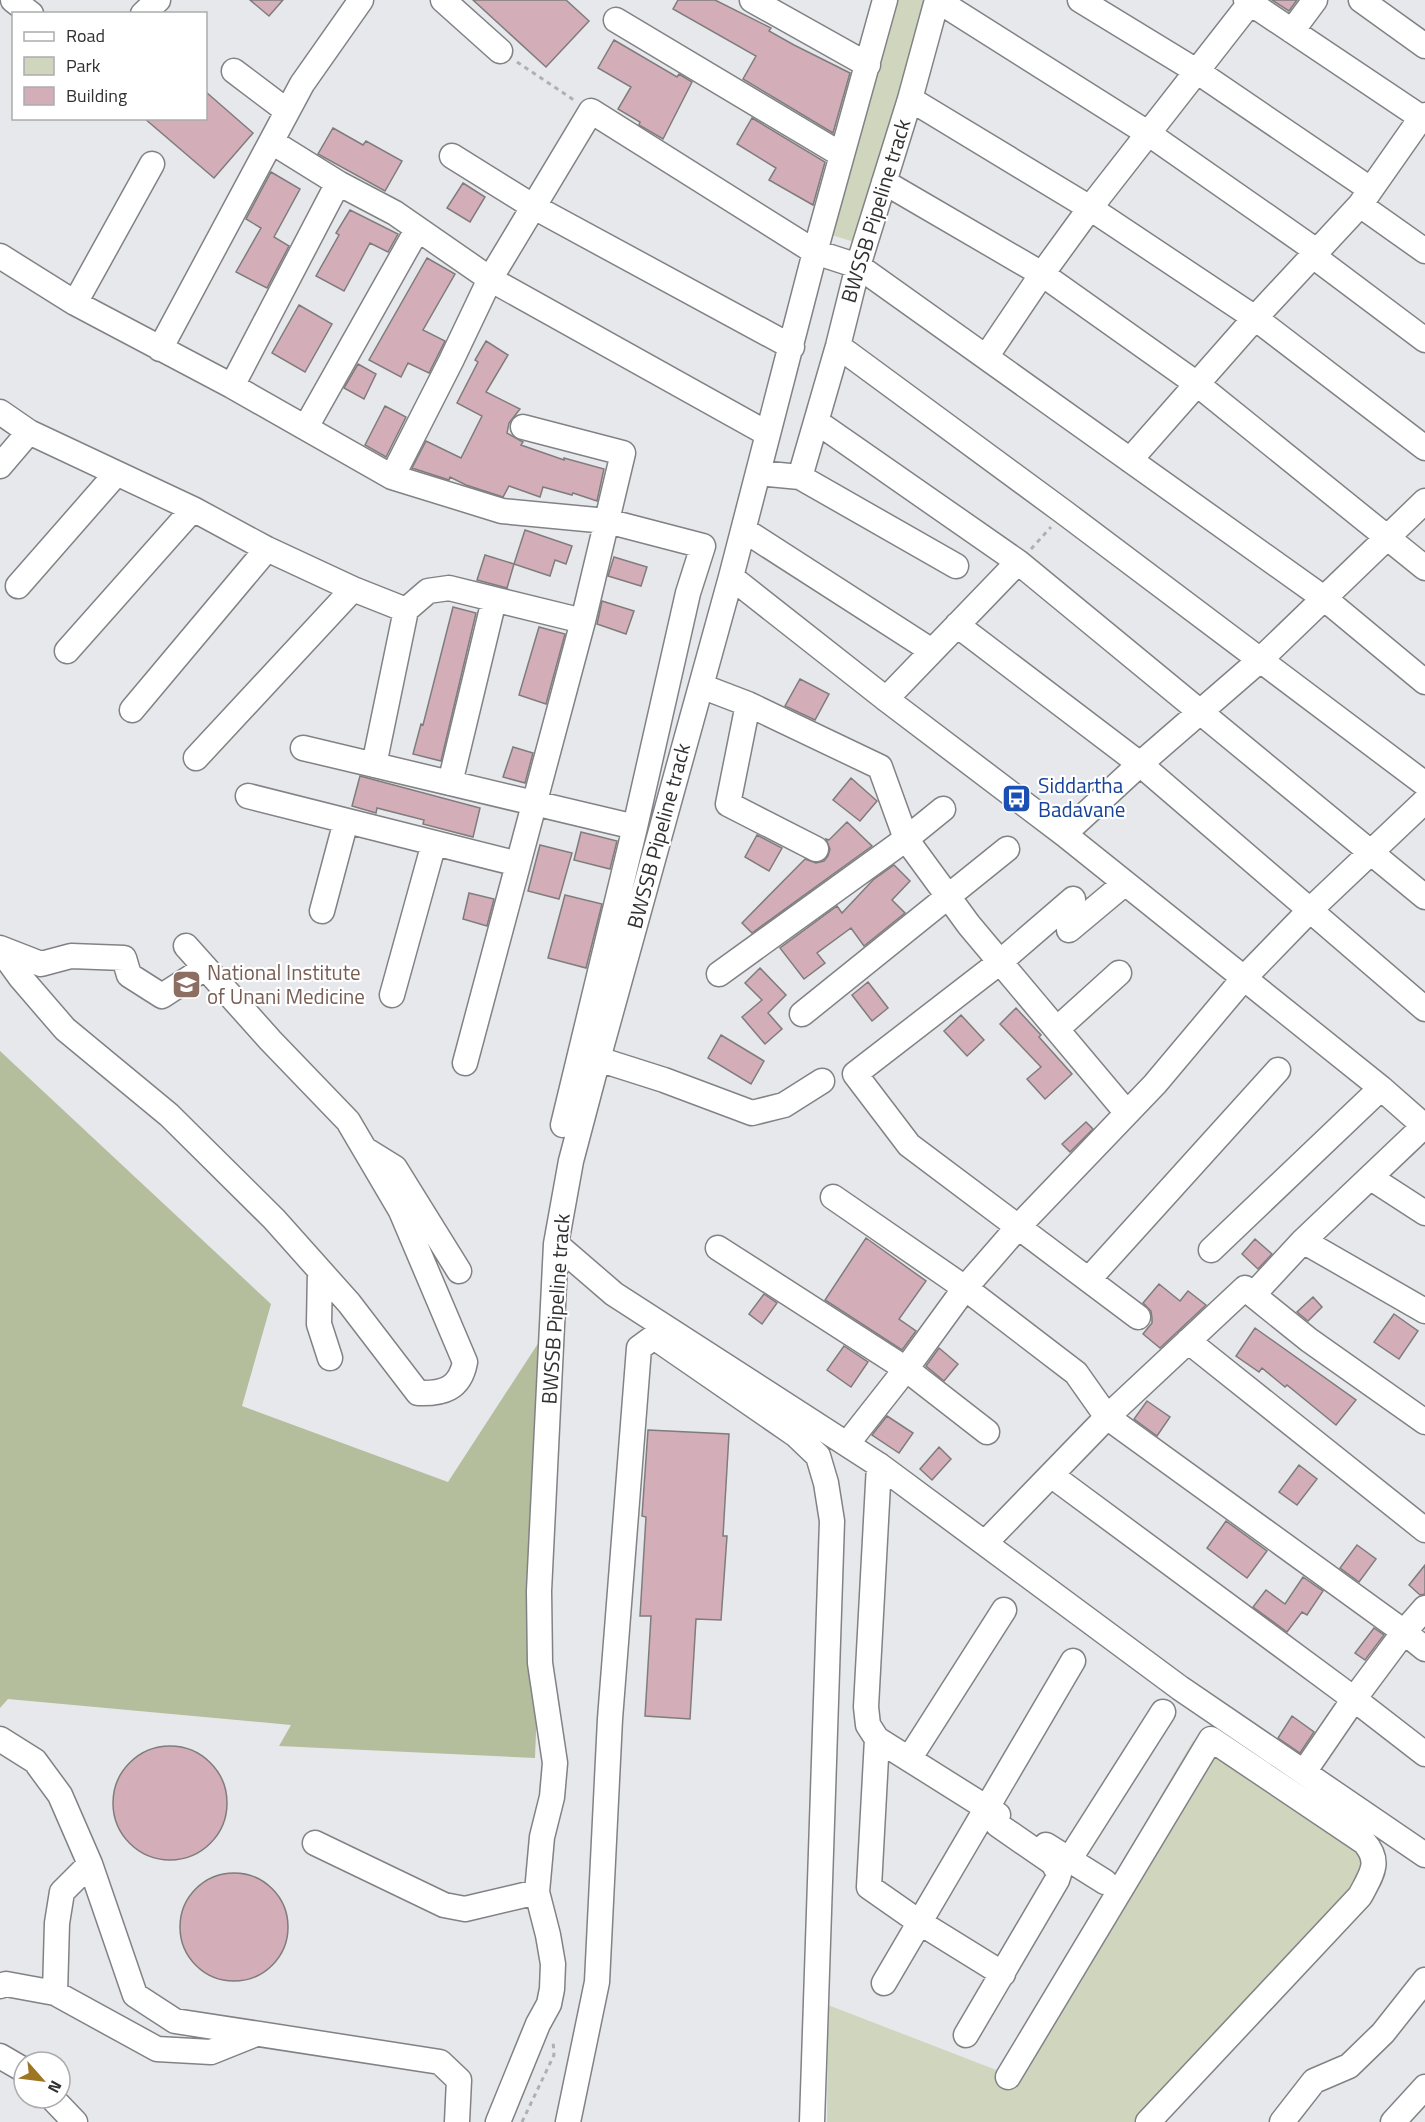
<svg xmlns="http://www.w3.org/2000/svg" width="1425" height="2122" viewBox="0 0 1425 2122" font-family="'Titillium Web',sans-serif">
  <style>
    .green { fill: #cfd6bd }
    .forest { fill: #b4bd9c }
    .building { fill: #d3aeb9; stroke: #7f7c7d; stroke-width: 1.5 }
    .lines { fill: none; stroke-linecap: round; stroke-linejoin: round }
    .minor-casing { stroke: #818285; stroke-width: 27 }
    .path { stroke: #afb0b2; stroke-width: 3; stroke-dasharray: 4.5 4.5; stroke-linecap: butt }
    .minor { stroke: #fff; stroke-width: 24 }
    .labels { text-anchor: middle; stroke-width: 4.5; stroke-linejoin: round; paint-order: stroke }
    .street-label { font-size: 21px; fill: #303031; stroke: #fff }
    .transit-label { font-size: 21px; fill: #164399; stroke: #fff; text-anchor: start }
    .education-label { font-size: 21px; fill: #785e54; stroke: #fff; text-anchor: start }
  </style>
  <rect width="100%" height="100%" fill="#e7e8eb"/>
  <path class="green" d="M894,0H930L861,244L828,234Z
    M1193,1741L1364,1853L1365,1874L1134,2122H827L828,2005L999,2071Z"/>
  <path class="forest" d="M0,1051L271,1304L242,1406L448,1482L552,1322L535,1758L279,1746L291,1725L8,1699L0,1708Z"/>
  <path class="building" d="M250,0H283L269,16Z
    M473,0H566L589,21L546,67Z
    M678,0H715L771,28L769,31L794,45L850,73L833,133L743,79L756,56L673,9Z
    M1272,0H1297L1289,11Z
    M614,40L677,77L679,74L692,82L663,139L639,125L640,122L618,109L631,87L598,68Z
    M206,92L253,133L214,178L144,118H206Z
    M752,118L825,162L813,205L769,180L776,168L737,144Z
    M333,128L363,145L366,141L402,161L385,191L318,154Z
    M271,172L300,189L274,237L289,246L267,288L236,272L261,228L246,219Z
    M463,183L485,197L470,222L447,208Z
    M350,210L398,234L388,252L370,243L344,291L316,276L339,235L336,233Z
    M427,258L455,274L423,330L445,341L429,373L408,363L401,377L369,360Z
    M299,305L332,324L305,372L272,353Z
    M486,341L508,355L486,392L520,409L509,423L507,433L523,442L521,445L564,460V458L604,469L597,501L573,493L572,495L543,487L540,497L509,486L503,497L466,485L450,477L449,480L412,468L426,441L461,458L482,416L457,403L478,362L475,360Z
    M358,364L376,374L364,399L344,388Z
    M385,406L406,417L386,457L365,445Z
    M525,530L572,546L566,564L555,560L550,576L514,564Z
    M485,555L514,564L507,588L477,580Z
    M614,557L647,567L641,586L608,576Z
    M602,601L634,611L626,634L597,624Z
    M453,607L476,613L441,761L413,754L421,724L423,725Z
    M539,627L565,634L546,704L519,695Z
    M800,679L829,694L815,720L785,706Z
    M513,747L533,753L525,783L503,777Z
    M360,776L480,808L473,837L423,824L424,820L377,808L376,813L352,806Z
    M851,778L877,801L860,821L833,800Z
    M847,822L872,846L752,933L742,923L805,859L816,863L824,861L828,856L830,849L826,839L829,840Z
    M581,832L617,841L610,869L574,860Z
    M757,835L782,848L769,871L745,857Z
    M540,845L572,853L559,899L528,891Z
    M894,865L910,881L892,900L905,913L864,946L851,928L817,953L825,963L804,979L780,948L837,906L842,913L873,880Z
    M469,893L494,899L487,926L463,919Z
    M565,895L602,904L586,968L548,958Z
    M760,968L786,995L768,1013L782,1029L765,1044L742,1017L762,1000L745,983Z
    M868,982L888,1008L872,1021L852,995Z
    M1016,1008L1041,1035L1039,1037L1072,1074L1045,1099L1027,1079L1041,1067L1000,1024Z
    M961,1015L984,1040L967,1056L944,1031Z
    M721,1035L764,1061L751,1084L708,1058Z
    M1086,1122L1093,1129L1070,1152L1062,1144Z
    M866,1238L926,1281L899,1319L916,1331L902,1350L825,1300Z
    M1255,1239L1272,1254L1258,1269L1242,1254Z
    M1159,1284L1180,1301L1188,1291L1206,1305L1160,1348L1143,1334L1152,1323V1318L1151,1311L1143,1303Z
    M764,1294L777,1303L762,1324L749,1314Z
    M1313,1297L1322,1307L1308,1321L1297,1312Z
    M1394,1314L1418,1331L1399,1359L1374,1342Z
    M1255,1328L1356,1400L1336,1425L1287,1385L1285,1387L1262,1368L1259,1372L1236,1356Z
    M844,1346L868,1362L851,1387L827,1370Z
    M939,1348L958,1364L944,1381L926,1366Z
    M1147,1401L1170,1417L1157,1436L1134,1419Z
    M887,1416L913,1433L899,1453L872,1435Z
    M648,1430L729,1434L723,1536H727L721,1620L696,1619L690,1719L645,1716L651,1616H640L646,1517L642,1516Z
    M939,1447L951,1459L932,1480L920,1469Z
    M1299,1465L1317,1479L1297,1505L1279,1492Z
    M1226,1521L1267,1551L1247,1578L1207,1548Z
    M1357,1545L1376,1559L1359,1582L1340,1568Z
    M1425,1565V1594L1420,1595L1409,1585Z
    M1303,1577L1323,1591L1307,1615L1302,1612L1287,1632L1253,1607L1266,1590L1285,1604Z
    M1374,1628L1384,1635L1365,1660L1355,1653Z
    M1292,1716L1314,1732L1300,1753L1278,1738Z
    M113 1803a57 57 0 1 1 114 0a57 57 0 1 1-114 0Z
    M180 1927a54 54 0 1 1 108 0a54 54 0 1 1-108 0Z"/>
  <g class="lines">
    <defs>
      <path id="minor" d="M13,0L31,14
        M443,0L500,51
        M752,0L868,65
        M937,0L1149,134L1318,252
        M1080,0L1198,72L1370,189
        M1246,0L1425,120
        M1361,0L1425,46
        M143,14L158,0
        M616,20L842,155
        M1292,31L1315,0
        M234,71L287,111
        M910,99L1090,208L1255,318L1425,448
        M452,156L534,207L792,347
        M884,182L1042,274L1197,384L1425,568
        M338,183L395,213L490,279L768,434
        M1360,205L1425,251
        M0,256L75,303L232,386L392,477L502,511L607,521L703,546L688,593L635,827L563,1125
        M1313,256L1425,340
        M75,303L152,164
        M838,346L1065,513L1425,784
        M160,349L302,84L361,0
        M986,357L1042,274L1090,208L1250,3
        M232,386L338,183L272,142
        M0,412L29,432L193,509L267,549L353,589L406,610L428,591L449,588L583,621
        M817,422L1018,562L1425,897
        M306,427L417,230
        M1130,460L1255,318L1360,205L1421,118L1425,115
        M0,466L29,432
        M758,473L800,477L956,566
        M392,477L451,361L490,279L591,111L815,252L858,266L1325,599L1425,682
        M800,477L838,346L858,266L910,99L937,0
        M744,530L932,651
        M731,577L886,699L1064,834L1381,1088L1424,1126L1303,1241L1253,1295L1245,1288L1107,1417L985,1543
        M18,586L116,474
        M957,625L1140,764L1425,1009
        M67,651L193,509
        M701,686L748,704L880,767L906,839L969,925L1127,1113
        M886,699L1018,562
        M748,704L728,804L816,849
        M132,710L267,549
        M303,748L635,827
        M196,758L353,589
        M374,765L406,610
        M450,783L494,600
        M248,796L518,864
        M1064,834L1140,764L1260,660L1425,501
        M1073,899L1000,962L855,1074L909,1145L1138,1317
        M322,911L346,821
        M1069,930L1124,884
        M0,948L41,964L71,956L124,958L129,975L162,996L205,968
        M0,949L21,978L65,1029L169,1115L274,1219L349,1303L418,1393C443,1394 460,1389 465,1362L401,1211L348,1121L270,1040L186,946
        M719,974L906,839L943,809
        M392,995L434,843
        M802,1014L1007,849
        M1057,1029L1119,973
        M598,1059L664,1080L752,1113L784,1105L822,1081
        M465,1063L583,621L623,453L523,427
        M366,1150L395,1168L459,1271
        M1371,1178L1425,1213
        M833,1197L965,1288L1076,1373L1107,1417L1404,1632L1425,1649
        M1303,1241L1425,1311
        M556,1244L614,1294L879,1465L1180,1688L1425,1855
        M718,1248L906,1369L987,1432
        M1211,1250L1381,1088
        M320,1271L319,1324L330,1358
        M1089,1279L1278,1070
        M1253,1295L1309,1340L1425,1422
        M1188,1341L1425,1530
        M847,1444L906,1369L965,1288L1018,1227L1155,1084L1244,978L1310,910L1425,801
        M879,1465L866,1707L868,1725L877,1739L869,1887L919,1922L1003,1974
        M1051,1475L1354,1699L1404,1632L1425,1608
        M0,1739L35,1761L60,1795L90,1864L135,1995L175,2021L440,2062L459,2080L457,2122
        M877,1739L998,1815
        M909,1759L1004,1610
        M1304,1772L1354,1699L1425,1754
        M315,1843L444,1905L465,1909L537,1892
        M1046,1845L1105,1882
        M1069,1860L1163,1712
        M884,1983L1073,1661
        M0,1986L6,1984L55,1993L157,2049L211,2052L256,2034
        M55,1993L57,1923L62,1892L90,1864
        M966,2035L1057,1880L1059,1874L1053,1863L998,1825L986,1808
        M0,2056L24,2070
        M1008,2077L1211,1739L1364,1842C1382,1862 1371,1875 1360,1896L1148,2122
        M52,2098L75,2122
        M498,2122L538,2024L549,2004L552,1989L553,1964L548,1935L537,1892L542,1837L552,1797L555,1763L540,1663L539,1591L556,1244L571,1161L598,1059L731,577L815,252L885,0
        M568,2122L597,1982L610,1719L639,1348L654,1337L796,1435L818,1456L826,1483L832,1521L812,2122
        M1282,2122L1314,2081L1349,2066L1383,2033L1425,1980
        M1393,2122L1425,2087"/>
    </defs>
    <use href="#minor" class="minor-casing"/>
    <path class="path" d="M517,62L574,100
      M1031,549L1051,527
      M522,2122L554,2055L553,2040"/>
    <use href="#minor" class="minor"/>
  </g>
  <defs>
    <symbol id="bus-square" viewBox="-11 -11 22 22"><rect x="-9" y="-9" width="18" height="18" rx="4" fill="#1a4fb4" stroke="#fff"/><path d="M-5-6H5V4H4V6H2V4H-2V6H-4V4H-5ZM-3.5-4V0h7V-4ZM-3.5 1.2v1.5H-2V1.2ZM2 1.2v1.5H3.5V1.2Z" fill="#fff"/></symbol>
    <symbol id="university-square" viewBox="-11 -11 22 22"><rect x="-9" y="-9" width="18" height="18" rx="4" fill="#8d6e63" stroke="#fff"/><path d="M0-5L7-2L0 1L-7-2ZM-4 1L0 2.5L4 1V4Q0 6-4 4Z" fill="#fff"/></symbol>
  </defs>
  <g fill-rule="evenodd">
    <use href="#bus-square" x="1000" y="782" width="33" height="33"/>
    <use href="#university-square" x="170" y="968" width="33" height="33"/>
  </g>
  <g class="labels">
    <g class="street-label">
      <text transform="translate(876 211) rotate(-73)" y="7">BWSSB Pipeline track</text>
      <text transform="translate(659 836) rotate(-75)" y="7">BWSSB Pipeline track</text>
      <text transform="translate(556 1309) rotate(-86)" y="7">BWSSB Pipeline track</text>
    </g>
    <g class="transit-label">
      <text x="1038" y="793">Siddartha<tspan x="1038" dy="24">Badavane</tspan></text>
    </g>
    <g class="education-label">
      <text x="207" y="980">National Institute<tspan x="207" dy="24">of Unani Medicine</tspan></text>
    </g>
  </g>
  <rect x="12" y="12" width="195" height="108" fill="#ffffff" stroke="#acacad" stroke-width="1.5"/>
  <rect x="24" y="32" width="30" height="9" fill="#ffffff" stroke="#acacad" stroke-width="1.5"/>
  <text x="66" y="42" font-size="18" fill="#303031">Road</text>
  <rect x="24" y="57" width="30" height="18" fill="#cfd6bd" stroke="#acacad" stroke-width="1.5"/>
  <text x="66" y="72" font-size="18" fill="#303031">Park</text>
  <rect x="24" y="87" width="30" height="18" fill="#d3aeb9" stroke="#acacad" stroke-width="1.5"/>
  <text x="66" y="102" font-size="18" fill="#303031">Building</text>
  <g transform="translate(42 2080) rotate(118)"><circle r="28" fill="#ffffff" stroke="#acacad" stroke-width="1.5"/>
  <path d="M0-4.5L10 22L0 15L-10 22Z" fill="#9e7523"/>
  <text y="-9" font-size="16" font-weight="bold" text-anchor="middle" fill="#303031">N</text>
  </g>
</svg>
